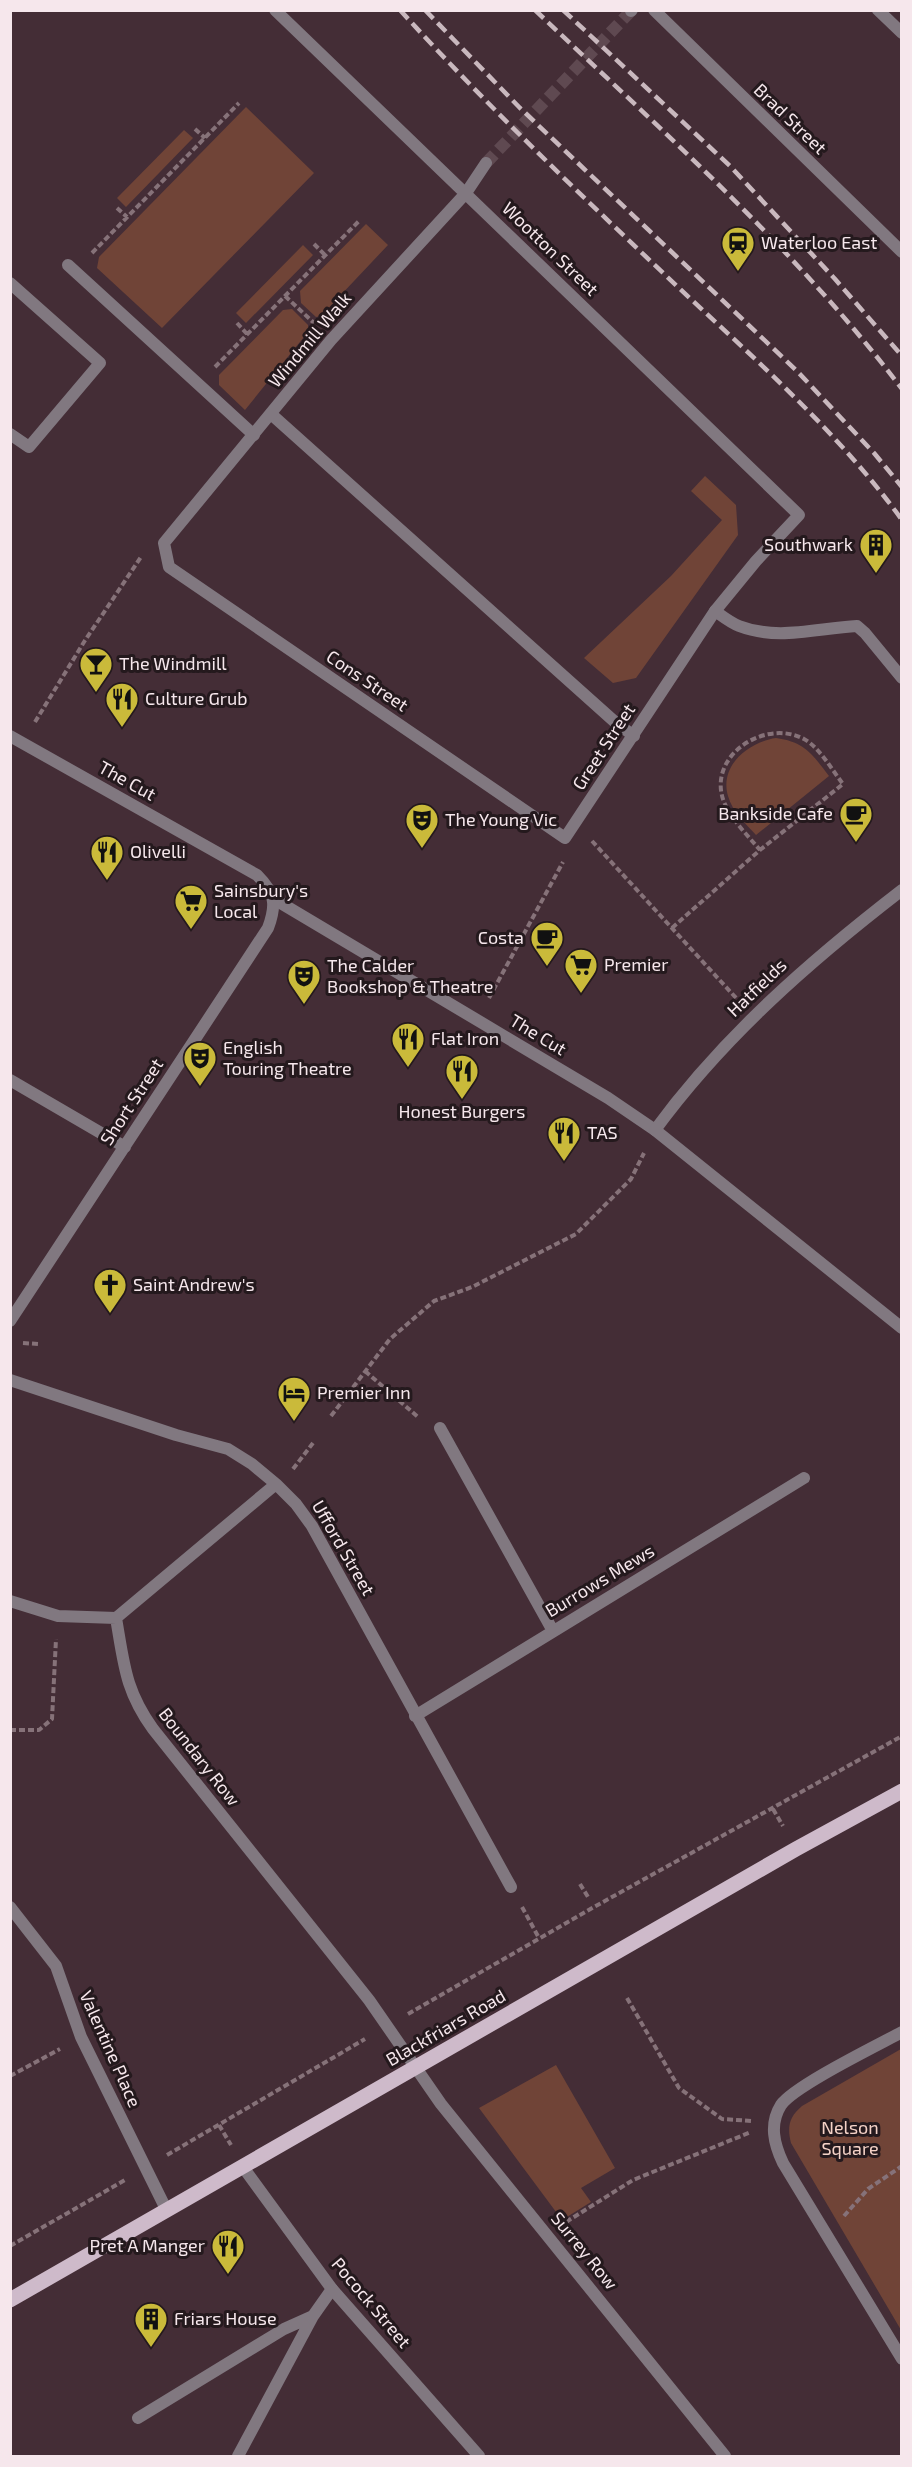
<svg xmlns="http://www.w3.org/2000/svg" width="912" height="2467" viewBox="0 0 912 2467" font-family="'Exo 2',sans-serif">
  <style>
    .green { fill: #704437 }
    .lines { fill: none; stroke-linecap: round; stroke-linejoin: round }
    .minor-tunnel { stroke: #5f4951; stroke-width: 12; stroke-dasharray: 12 6; stroke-linecap: butt }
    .path { stroke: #867279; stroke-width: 4; stroke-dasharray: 6 3; stroke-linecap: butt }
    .service { stroke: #817880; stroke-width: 12 }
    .minor { stroke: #817880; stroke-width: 12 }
    .primary { stroke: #cebaca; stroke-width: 15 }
    .rail { stroke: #c9b8be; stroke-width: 4.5; stroke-dasharray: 12 6; stroke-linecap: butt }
    .labels { text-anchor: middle; stroke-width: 6; stroke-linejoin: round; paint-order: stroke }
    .street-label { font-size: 18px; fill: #f6e7ec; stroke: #24191d }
    .poi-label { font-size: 18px; fill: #f6e7ec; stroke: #24191d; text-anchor: start }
    .park-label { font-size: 18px; fill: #f4d2c7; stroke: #24191d }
  </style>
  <rect width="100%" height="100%" fill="#442d36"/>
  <path class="green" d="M246,107L314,173L162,328L97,268L99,257Z
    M184,130L193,138L126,207L117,198Z
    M366,224L388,245L321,316L316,317L301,303L300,291Z
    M303,245L313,255L246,323L236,313Z
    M292,309L308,325V332L245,410L219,385V375L283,310Z
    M705,476L736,505L738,535L636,678L613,683L584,658L671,576L722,520L691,491Z
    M776,738C805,742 812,754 829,776L756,835C746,824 732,811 728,796C719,765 749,742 776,738Z
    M901,2049V2330L791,2143C787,2127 789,2117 802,2106Z
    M556,2065L615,2168L581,2188L591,2202L562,2220L479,2108Z"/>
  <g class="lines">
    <path class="minor-tunnel" d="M486,163L631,11"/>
    <path class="path" d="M195,129L205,138
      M117,208L127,217
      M314,244L325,255
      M92,253L239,103
      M285,296L314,323
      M237,323L247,334
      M215,367L359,221
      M35,722L84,642L141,557
      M592,841L737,999
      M672,928L760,850L843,784C832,770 820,748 804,739C765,718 706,756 724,802C732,820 748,836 760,850
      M489,998L563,862
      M23,1343L38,1344
      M365,1371L418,1417
      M331,1416L390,1339L434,1301L472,1287L576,1234L631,1179L644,1153
      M293,1469L313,1443
      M10,1730H39L52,1719L56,1639
      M773,1809L783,1826
      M580,1884L588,1897
      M522,1907L539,1938
      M627,1998L679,2088L722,2119L752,2121
      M408,2014L594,1907L902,1736
      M10,2076L60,2049
      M219,2125L231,2145
      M167,2155L365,2039
      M844,2216L868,2189L902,2166
      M566,2222L633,2180L751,2132
      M10,2246L125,2180"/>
    <path class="service" d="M68,265L254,435
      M10,283L100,363L29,447L10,434
      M271,414L615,722L634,736
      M715,611C722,616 731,623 739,626C778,641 817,628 857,626L865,633L902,678
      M274,899L608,1098L655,1130
      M440,1428L553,1631
      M415,1716L804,1478
      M138,2418L284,2329L313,2316
      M238,2456L313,2316L332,2289"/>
    <path class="minor" d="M275,10L799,515L756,561L715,611L565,838L169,567L164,543L331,340L466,193L486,163
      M654,10L902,252
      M878,10L902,33
      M631,11L632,10
      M10,736L257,875C275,893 277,904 268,928L10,1321
      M902,890C810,961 724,1036 655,1130L902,1328
      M10,1080L125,1147
      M10,1380L176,1435L228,1449L252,1464L276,1484L296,1504L312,1526L511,1887
      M10,1601L58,1616L116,1618
      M116,1618C124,1664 125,1690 153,1729L369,2000L441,2104L725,2456
      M116,1618L276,1484
      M10,1907L56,1966L81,2037L167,2211
      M902,2032C878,2045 794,2086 781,2105C769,2124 774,2144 783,2163L902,2359
      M243,2167L332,2289L479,2456"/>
    <path class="primary" d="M10,2300L796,1849L902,1791"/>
    <path class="rail" d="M400,10C489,108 584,198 679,288C757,361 839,433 902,520
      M425,10L520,108L797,371L874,453L902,487
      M535,10C662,131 796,249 902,389
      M563,10L730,166L835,279L902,356"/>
  </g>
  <defs>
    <symbol id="station-pin" viewBox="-11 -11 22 30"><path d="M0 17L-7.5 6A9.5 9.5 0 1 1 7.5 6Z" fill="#caba3a" stroke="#24191d"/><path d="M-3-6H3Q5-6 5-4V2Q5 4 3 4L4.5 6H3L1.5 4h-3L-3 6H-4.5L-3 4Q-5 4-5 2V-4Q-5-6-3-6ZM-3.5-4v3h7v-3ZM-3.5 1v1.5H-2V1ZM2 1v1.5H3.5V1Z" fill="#111"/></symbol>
    <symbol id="building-pin" viewBox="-11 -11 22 30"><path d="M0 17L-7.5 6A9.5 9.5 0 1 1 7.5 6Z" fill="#caba3a" stroke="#24191d"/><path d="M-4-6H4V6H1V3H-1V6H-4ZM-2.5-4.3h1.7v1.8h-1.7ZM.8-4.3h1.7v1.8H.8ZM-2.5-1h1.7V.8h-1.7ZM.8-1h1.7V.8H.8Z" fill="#111"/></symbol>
    <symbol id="bar-pin" viewBox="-11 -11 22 30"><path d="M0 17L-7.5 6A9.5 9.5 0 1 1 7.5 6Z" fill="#caba3a" stroke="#24191d"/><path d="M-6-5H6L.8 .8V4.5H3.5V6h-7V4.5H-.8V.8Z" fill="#111"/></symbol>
    <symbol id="restaurant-pin" viewBox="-11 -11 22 30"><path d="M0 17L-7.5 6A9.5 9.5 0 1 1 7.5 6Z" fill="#caba3a" stroke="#24191d"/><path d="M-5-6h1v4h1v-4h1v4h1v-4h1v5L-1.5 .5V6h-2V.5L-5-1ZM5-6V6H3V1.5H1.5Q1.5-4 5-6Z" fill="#111"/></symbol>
    <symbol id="cafe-pin" viewBox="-11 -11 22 30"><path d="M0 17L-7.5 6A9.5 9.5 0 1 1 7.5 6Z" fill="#caba3a" stroke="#24191d"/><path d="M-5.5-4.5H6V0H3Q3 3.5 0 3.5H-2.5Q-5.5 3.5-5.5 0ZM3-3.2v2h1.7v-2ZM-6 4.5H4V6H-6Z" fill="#111"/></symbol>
    <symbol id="theatre-pin" viewBox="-11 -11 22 30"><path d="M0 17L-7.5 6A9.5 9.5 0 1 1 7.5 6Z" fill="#caba3a" stroke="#24191d"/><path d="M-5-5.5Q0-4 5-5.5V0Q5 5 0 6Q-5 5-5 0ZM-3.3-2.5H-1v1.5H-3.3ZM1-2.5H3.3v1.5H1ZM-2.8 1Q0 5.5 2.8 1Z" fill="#111"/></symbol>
    <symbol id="supermarket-pin" viewBox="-11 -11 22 30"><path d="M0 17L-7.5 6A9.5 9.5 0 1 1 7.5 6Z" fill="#caba3a" stroke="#24191d"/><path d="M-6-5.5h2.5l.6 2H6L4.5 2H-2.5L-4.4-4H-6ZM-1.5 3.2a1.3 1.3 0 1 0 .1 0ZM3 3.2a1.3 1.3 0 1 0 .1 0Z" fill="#111"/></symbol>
    <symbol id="church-pin" viewBox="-11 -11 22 30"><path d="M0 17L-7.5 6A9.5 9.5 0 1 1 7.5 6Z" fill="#caba3a" stroke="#24191d"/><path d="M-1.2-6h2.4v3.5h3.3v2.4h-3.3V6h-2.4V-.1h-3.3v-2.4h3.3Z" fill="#111"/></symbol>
    <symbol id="hotel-pin" viewBox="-11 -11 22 30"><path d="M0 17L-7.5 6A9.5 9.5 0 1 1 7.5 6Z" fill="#caba3a" stroke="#24191d"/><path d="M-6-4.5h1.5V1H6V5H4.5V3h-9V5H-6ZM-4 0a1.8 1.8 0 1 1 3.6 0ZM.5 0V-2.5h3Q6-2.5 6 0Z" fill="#111"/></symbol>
  </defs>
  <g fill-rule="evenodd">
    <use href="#station-pin" x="719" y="224" width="38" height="52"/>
    <use href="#building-pin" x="857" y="526" width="38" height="52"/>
    <use href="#bar-pin" x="77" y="645" width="38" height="52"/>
    <use href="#restaurant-pin" x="103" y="680" width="38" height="52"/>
    <use href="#cafe-pin" x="837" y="795" width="38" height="52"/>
    <use href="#theatre-pin" x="403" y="801" width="38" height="52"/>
    <use href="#restaurant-pin" x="88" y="833" width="38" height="52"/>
    <use href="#supermarket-pin" x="172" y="882" width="38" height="52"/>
    <use href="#cafe-pin" x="528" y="919" width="38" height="52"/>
    <use href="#supermarket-pin" x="562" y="946" width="38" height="52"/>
    <use href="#theatre-pin" x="285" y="957" width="38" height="52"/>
    <use href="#restaurant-pin" x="389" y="1020" width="38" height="52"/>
    <use href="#theatre-pin" x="181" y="1039" width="38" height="52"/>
    <use href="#restaurant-pin" x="443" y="1052" width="38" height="52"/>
    <use href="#restaurant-pin" x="545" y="1114" width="38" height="52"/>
    <use href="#church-pin" x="91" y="1266" width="38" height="52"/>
    <use href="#hotel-pin" x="275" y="1374" width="38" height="52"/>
    <use href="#restaurant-pin" x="209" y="2227" width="38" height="52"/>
    <use href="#building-pin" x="132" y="2300" width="38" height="52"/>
  </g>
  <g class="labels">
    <g class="street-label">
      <text transform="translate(790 119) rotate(44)" y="6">Brad Street</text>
      <text transform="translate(550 249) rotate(44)" y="6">Wootton Street</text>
      <text transform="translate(310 340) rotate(-50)" y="6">Windmill Walk</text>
      <text transform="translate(367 681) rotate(34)" y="6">Cons Street</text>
      <text transform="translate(604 747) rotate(-57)" y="6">Greet Street</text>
      <text transform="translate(127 781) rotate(29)" y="6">The Cut</text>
      <text transform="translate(757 988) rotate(-44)" y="6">Hatfields</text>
      <text transform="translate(538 1035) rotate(31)" y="6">The Cut</text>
      <text transform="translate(132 1102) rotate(-57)" y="6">Short Street</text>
      <text transform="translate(343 1548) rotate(60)" y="6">Ufford Street</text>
      <text transform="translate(600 1581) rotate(-31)" y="6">Burrows Mews</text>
      <text transform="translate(199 1757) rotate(52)" y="6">Boundary Row</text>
      <text transform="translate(446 2028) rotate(-30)" y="6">Blackfriars Road</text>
      <text transform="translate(110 2049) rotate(66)" y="6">Valentine Place</text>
      <text transform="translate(584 2251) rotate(51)" y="6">Surrey Row</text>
      <text transform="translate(371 2303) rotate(50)" y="6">Pocock Street</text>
    </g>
    <g class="poi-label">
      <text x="761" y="249">Waterloo East</text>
      <text x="853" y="551" text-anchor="end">Southwark</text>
      <text x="119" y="670">The Windmill</text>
      <text x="145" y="705">Culture Grub</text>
      <text x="833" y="820" text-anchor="end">Bankside Cafe</text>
      <text x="445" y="826">The Young Vic</text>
      <text x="130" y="858">Olivelli</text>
      <text x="214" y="897">Sainsbury's<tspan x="214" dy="21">Local</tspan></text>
      <text x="524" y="944" text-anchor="end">Costa</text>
      <text x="604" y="971">Premier</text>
      <text x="327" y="972">The Calder<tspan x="327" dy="21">Bookshop &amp; Theatre</tspan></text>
      <text x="431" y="1045">Flat Iron</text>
      <text x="223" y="1054">English<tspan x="223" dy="21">Touring Theatre</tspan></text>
      <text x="462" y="1118" text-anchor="middle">Honest Burgers</text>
      <text x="587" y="1139">TAS</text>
      <text x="133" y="1291">Saint Andrew's</text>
      <text x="317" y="1399">Premier Inn</text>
      <text x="205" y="2252" text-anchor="end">Pret A Manger</text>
      <text x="174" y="2325">Friars House</text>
    </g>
    <g class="park-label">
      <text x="850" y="2134">Nelson<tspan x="850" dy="21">Square</tspan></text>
    </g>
  </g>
  <rect width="912" height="2467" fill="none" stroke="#f6e7ec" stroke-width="24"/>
</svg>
